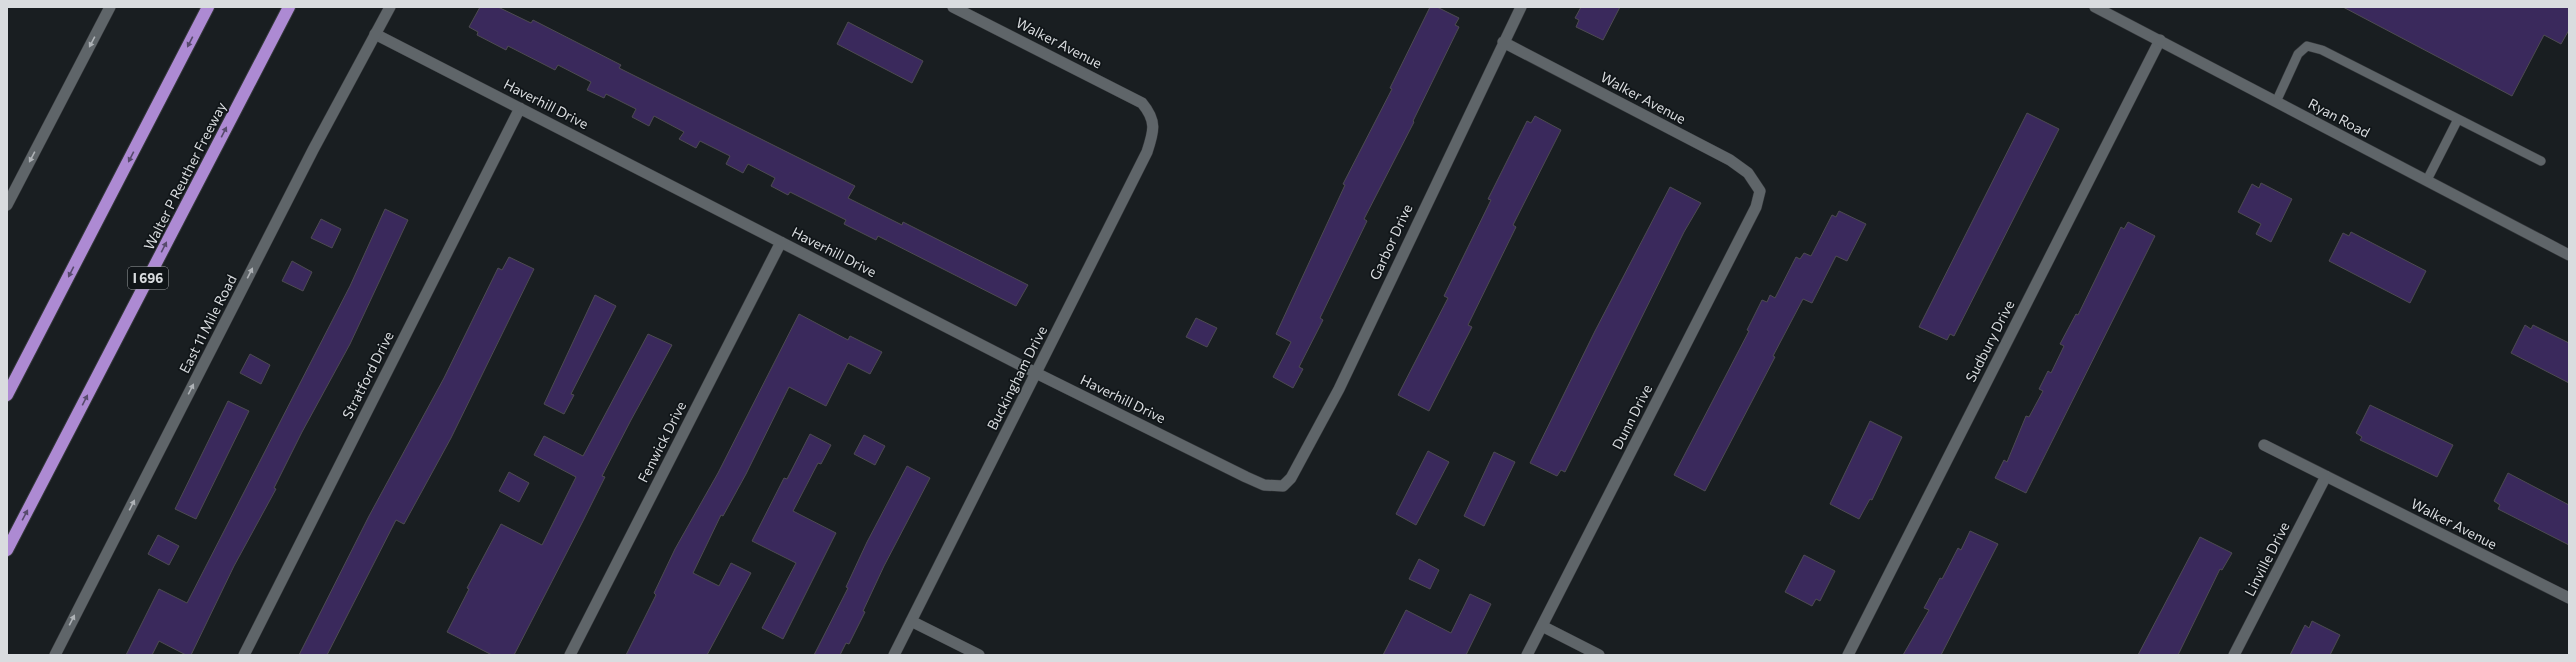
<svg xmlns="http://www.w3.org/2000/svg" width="2576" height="662" viewBox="0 0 2576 662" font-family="Commissioner,sans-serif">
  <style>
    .building { fill: #3a295c; stroke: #4d4b51 }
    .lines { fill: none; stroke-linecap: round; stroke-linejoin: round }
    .service-casing { stroke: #34373a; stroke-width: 10 }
    .minor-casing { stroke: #34373a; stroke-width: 12 }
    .secondary-casing { stroke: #34373a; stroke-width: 12 }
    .motorway-casing { stroke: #34373a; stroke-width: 14 }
    .service { stroke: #5f6569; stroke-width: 9 }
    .minor { stroke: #5f6569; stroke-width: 11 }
    .secondary { stroke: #5f6569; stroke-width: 11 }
    .motorway { stroke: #ad8ad3; stroke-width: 12 }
    .oneway { fill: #aeb2b6 }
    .oneway2 { fill: #574a6c }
    .labels { text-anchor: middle; stroke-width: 3.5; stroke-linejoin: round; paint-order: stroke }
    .shield { fill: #101518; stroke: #9da0a3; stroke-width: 1 }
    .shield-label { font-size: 13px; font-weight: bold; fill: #d9dcdf }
    .street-label { font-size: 14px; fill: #d9dcdf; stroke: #101518 }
  </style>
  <rect width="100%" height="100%" fill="#191e21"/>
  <path class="building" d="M480,7H498L531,23L533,20L621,65L619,68L855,186L848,198L902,225L903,222L1028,285L1016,306L878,236L876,240L844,224L846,220L790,192L788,195L771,186L775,178L748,164L743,173L726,164L730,156L700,141L696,148L679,139L684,132L654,116L649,126L632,117L636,109L606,94L604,98L587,90L591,82L558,65L555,70L508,46L506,50L477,35L478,32L469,27Z
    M1430,7H1437L1459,18L1455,25L1459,27L1413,121L1414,122L1364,219L1367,221L1320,318L1323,320L1299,367L1303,369L1293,388L1273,377L1291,342L1276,334L1345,185L1343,184L1392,89L1390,88Z
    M1581,7H1620L1603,40L1576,27L1579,20L1575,18Z
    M2343,7H2569V30L2561,44L2544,35L2512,96Z
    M848,22L923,61L912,83L837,44Z
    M2027,113L2059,129L1954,336L1950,334L1947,340L1919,327Z
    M1535,116L1561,130L1513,225L1516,227L1468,325L1472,327L1429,411L1398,395L1448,298L1444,296L1491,200L1488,199L1527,121L1531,123Z
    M2261,183L2292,199L2271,242L2256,234L2261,224L2238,212L2252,184L2259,188Z
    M1670,187L1701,203L1684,232L1565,472L1561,470L1557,476L1530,463L1595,331Z
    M385,209L408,220L350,344L302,432L274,488L276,489L234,566L191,655H186L159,641L152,655H126L159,589L187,603L350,286Z
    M1839,211L1866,224L1847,261L1836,256L1812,303L1803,299L1773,356L1775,357L1705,491L1674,475L1749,331L1747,330L1762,300L1767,302L1770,295L1775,298L1796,257L1800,259L1804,253L1811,256L1832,215L1836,217Z
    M321,219L341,229L332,248L311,238Z
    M2128,222L2155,236L2026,493L1995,478L2004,460L2007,462L2026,416L2029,417L2043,391L2039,389L2048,371L2051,373L2064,346L2060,344L2076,314L2078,315L2121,227L2124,229Z
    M2351,232L2426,271L2410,303L2329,261L2343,233L2349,236Z
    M509,257L534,269L451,438L404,524L396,520L327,655H299L369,516L444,378L498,268L502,270Z
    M292,261L312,272L303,291L282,281Z
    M595,295L616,306L571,394L574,395L564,414L544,404Z
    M799,314L848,340L850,336L882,352L870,374L848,363L826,406L789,387L746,474L723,516L721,515L693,573L719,586L731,563L751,573L707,655H626L656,595L654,593L675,549L718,473Z
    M1196,318L1217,328L1207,347L1186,337Z
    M2525,325L2531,329L2533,325L2569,343V383L2511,353Z
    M648,334L672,345L631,420L602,476L605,477L583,521L514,655H492L447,632L469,589L467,588L501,524L542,545L576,477L534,455L544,436L583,456Z
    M250,354L270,365L261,384L240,373Z
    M228,401L249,411L196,519L175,509Z
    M2370,405L2453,445L2437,477L2360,440L2362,437L2356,433Z
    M1870,421L1902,437L1872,500L1870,499L1859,519L1830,504Z
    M810,434L831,445L821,464L818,463L793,511L836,533L783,639L762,628L796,563L752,541L784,478L787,479Z
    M864,435L885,446L875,465L854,454Z
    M1428,451L1449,462L1416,525L1396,514Z
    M1494,452L1515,462L1484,526L1464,516Z
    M907,466L930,478L884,566L863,611L865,612L849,644L846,643L840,655H814L848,588L846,587L867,542Z
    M509,472L529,483L519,502L499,491Z
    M2508,473L2569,505V545L2498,509L2500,505L2494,501Z
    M1970,531L1998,544L1941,655H1903L1929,610L1924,608L1940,578L1942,579L1958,548L1961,550Z
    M158,535L179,546L169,565L148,554Z
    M2200,537L2232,553L2222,570L2220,569L2178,655H2138Z
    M1804,555L1835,571L1820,601L1816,599L1812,606L1785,592Z
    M1419,559L1439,570L1430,589L1409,579Z
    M1470,594L1491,604L1466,655H1383L1406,610L1451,633Z
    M2312,621L2340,635L2330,655H2290L2305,625L2309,628Z"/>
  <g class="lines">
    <defs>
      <path id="service" d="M2276,102L2298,54L2307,46L2322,50L2541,161
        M2427,180L2457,121"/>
      <path id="minor" d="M375,34L1036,373L1246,477L1264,485L1283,486L1291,478L1339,389L1521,7
        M1503,42L1730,160L1748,173L1760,191L1756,207L1527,655
        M2264,445L2569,598
        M911,621L979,655
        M1542,626L1599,655
        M244,655L520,108
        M570,655L781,242
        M894,655L1147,152C1154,131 1157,121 1142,103L953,7
        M1848,655L2160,40
        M2234,655L2326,476"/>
      <path id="secondary" d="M2095,7L2569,255
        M7,205L110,7
        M55,655L313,150L390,7"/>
      <path id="motorway" d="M7,395L208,7
        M7,550L289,7"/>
    </defs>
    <use href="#service" class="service-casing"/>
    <use href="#minor" class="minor-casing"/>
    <use href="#secondary" class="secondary-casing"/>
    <use href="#motorway" class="motorway-casing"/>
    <use href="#service" class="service"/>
    <use href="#minor" class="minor"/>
    <use href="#secondary" class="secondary"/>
    <use href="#motorway" class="motorway"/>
  </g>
  <defs><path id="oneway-solid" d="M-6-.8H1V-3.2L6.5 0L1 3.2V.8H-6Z"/></defs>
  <g class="oneway">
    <use href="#oneway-solid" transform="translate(92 42) rotate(118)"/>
    <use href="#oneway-solid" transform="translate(32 157) rotate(118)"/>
    <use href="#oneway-solid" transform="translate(250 273) rotate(-63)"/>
    <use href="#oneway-solid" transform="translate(191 389) rotate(-63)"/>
    <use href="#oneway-solid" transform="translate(132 505) rotate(-63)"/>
    <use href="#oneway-solid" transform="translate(72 620) rotate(-63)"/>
  </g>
  <g class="oneway2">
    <use href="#oneway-solid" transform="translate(190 42) rotate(117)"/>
    <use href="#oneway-solid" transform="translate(224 132) rotate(-63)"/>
    <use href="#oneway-solid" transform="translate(131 157) rotate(117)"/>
    <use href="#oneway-solid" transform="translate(164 247) rotate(-63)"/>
    <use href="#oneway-solid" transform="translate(71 272) rotate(117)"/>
    <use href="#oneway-solid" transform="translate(85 400) rotate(-63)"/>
    <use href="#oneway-solid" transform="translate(25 515) rotate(-62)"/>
  </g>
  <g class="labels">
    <rect class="shield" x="128" y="267" width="40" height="22" rx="3"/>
    <g class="shield-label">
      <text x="148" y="283">I 696</text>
    </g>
    <g class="street-label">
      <text transform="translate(1059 43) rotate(27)" y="5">Walker Avenue</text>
      <text transform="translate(1643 98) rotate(28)" y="5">Walker Avenue</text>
      <text transform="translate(546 104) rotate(27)" y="5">Haverhill Drive</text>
      <text transform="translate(2339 118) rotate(28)" y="5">Ryan Road</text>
      <text transform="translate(185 176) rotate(-63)" y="5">Walter P Reuther Freeway</text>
      <text transform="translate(1391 242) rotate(-65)" y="5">Garbor Drive</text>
      <text transform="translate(834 252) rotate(27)" y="5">Haverhill Drive</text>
      <text transform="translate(208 324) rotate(-63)" y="5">East 11 Mile Road</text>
      <text transform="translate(1990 341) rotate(-63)" y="5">Sudbury Drive</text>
      <text transform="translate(368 375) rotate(-63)" y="5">Stratford Drive</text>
      <text transform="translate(1017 378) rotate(-63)" y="5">Buckingham Drive</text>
      <text transform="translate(1123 399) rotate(26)" y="5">Haverhill Drive</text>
      <text transform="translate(1632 417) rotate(-63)" y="5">Dunn Drive</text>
      <text transform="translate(662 442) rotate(-63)" y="5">Fenwick Drive</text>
      <text transform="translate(2454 524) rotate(27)" y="5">Walker Avenue</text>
      <text transform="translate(2267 559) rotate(-63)" y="5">Linville Drive</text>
    </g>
  </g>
  <rect width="2576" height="662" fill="none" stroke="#d9dcdf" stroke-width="16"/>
</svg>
